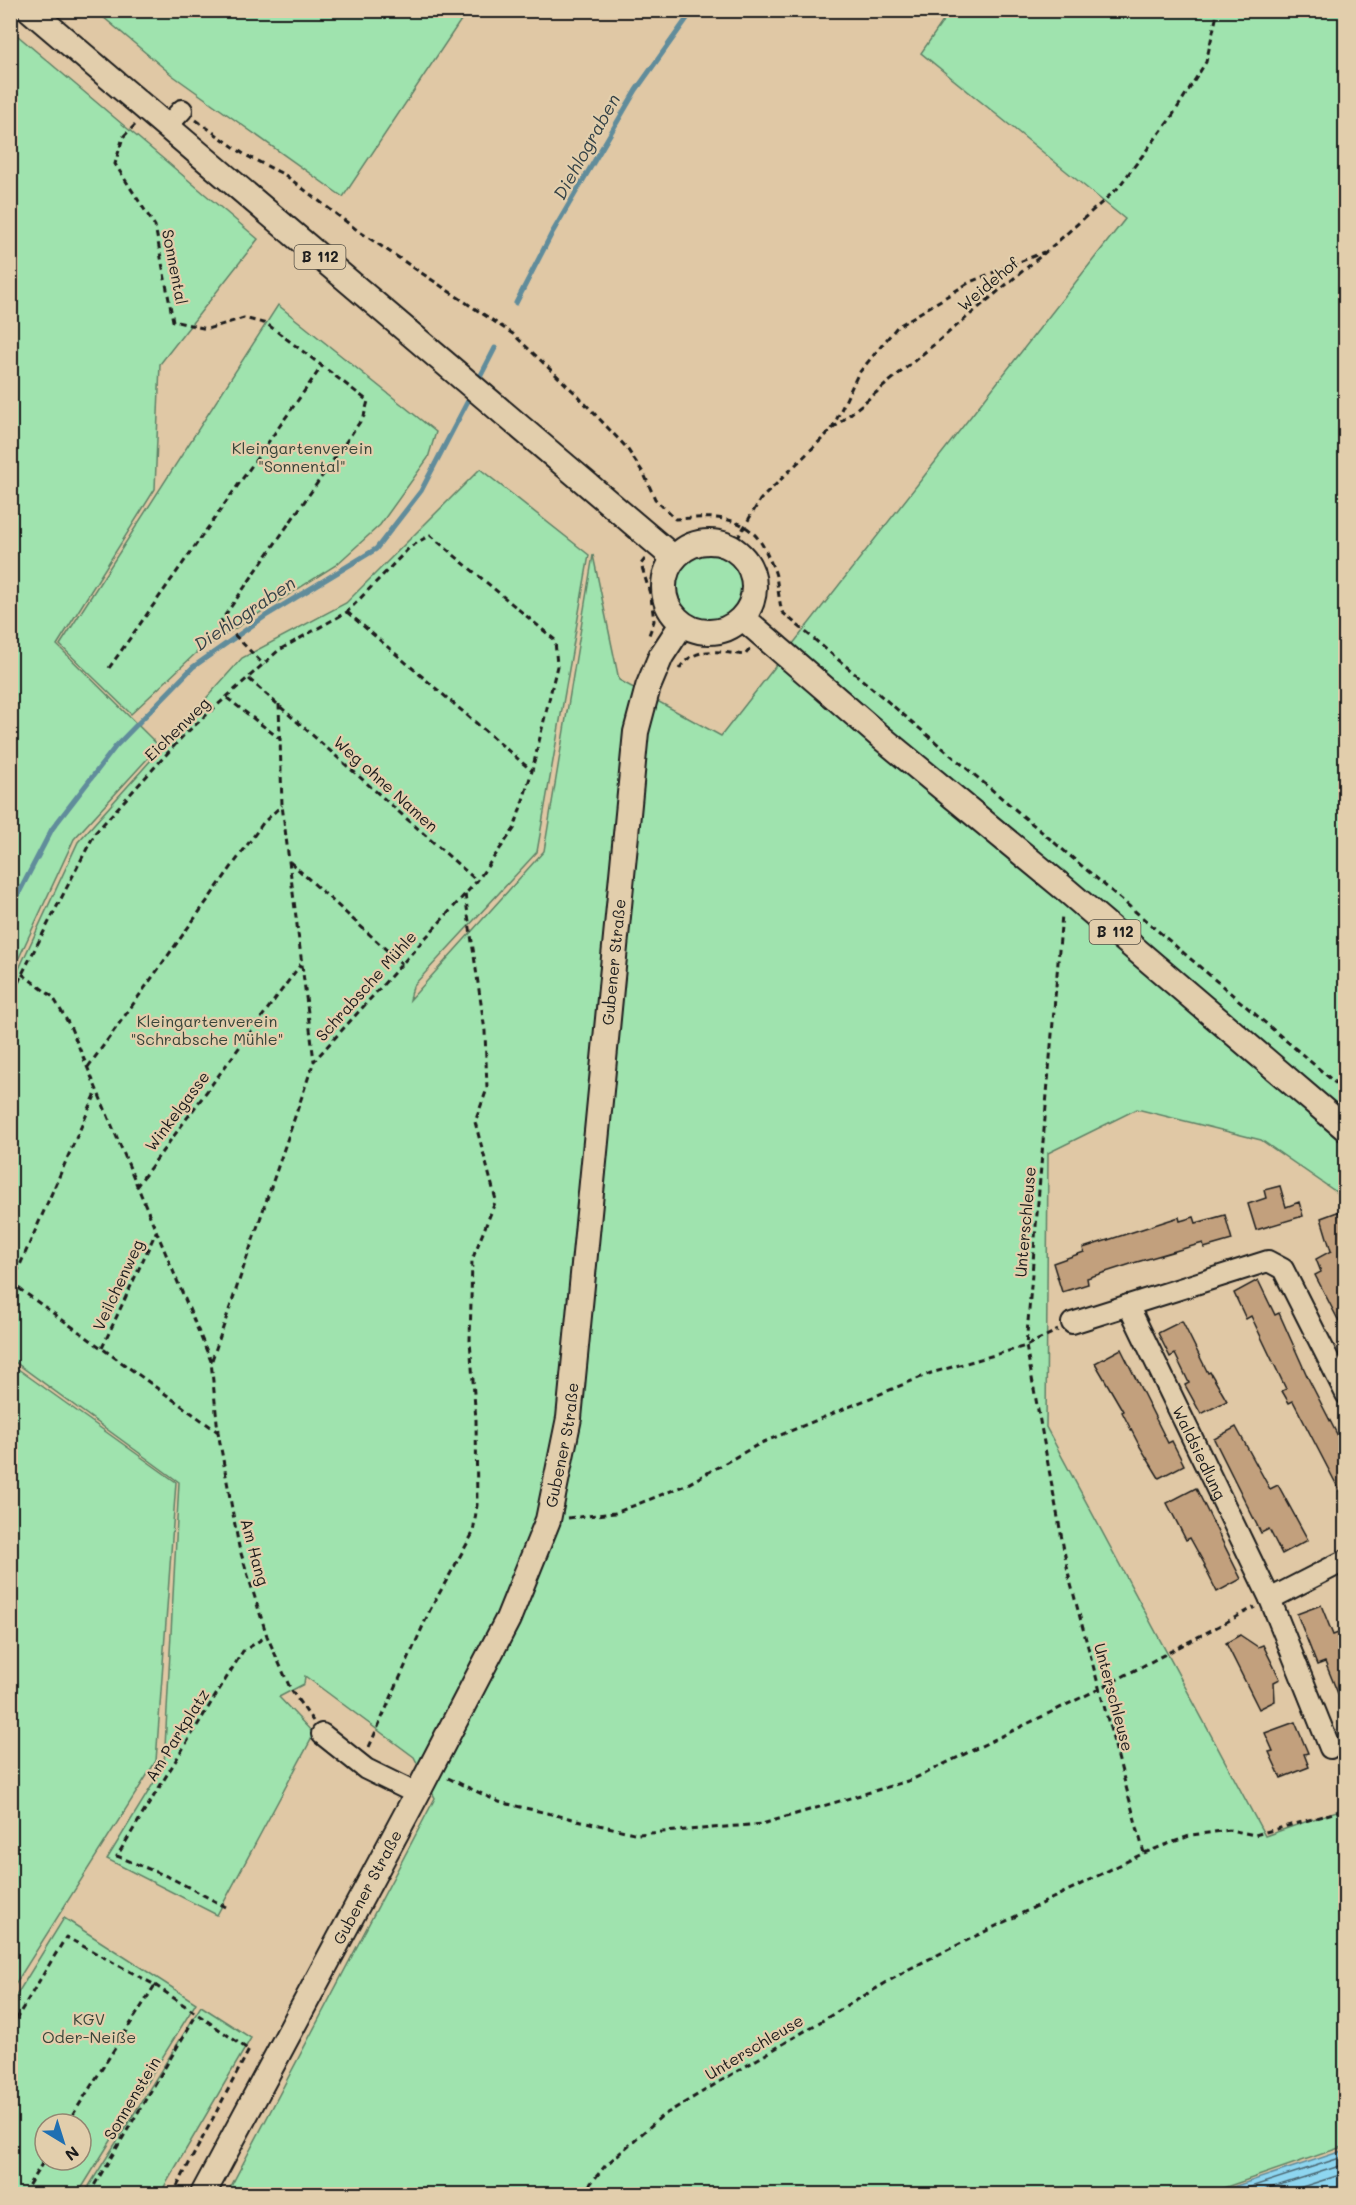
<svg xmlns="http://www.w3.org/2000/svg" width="1356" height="2205" viewBox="0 0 1356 2205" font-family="Mali,sans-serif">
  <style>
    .green { fill: #9fe3ae; stroke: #5e8065; stroke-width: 1.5; fill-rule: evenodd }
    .water { fill: #8ed6f0; stroke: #608c9b; stroke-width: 1.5 }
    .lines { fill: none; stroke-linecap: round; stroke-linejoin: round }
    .shore { stroke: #4a6671; stroke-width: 1.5 }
    .stream { stroke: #608c9b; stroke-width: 5 }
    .building { fill: #c2a07d; stroke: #1c1c1c; stroke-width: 1.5 }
    .minor-casing { stroke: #1c1c1c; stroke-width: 24 }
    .major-casing { stroke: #1c1c1c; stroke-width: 28 }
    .path { stroke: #1c1c1c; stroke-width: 3; stroke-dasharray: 6 4.5; stroke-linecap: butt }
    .minor { stroke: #e2ceac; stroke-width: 20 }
    .major { stroke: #e2ceac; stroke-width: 24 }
    .labels { text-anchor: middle; stroke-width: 4.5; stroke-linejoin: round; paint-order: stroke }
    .shield { fill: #e2ceac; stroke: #575147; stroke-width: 1.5 }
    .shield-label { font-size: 15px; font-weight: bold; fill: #1c1c1c }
    .street-label { font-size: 16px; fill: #1c1c1c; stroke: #e2ceac }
    .park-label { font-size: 16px; fill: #364439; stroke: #e2ceac }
    .water-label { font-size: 18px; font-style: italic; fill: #334146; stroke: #e2ceac }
  </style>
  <rect width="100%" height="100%" fill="#e0c8a5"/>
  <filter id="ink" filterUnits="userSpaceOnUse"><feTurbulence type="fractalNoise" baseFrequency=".0167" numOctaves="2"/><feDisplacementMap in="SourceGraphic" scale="12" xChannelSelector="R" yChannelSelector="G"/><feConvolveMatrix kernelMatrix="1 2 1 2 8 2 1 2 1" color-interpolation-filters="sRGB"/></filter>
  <g filter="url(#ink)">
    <path class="green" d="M96,11H467L343,197L172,75Z
      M950,11H1345V1198L1261,1140L1137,1109L1048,1153L1046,1427L1265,1836L1345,1808V2146L1206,2194H227L435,1798L414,1757L305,1676L304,1684L279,1697L314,1734L217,1915L107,1859L164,1766L179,1482L11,1359V986L78,842L242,658L346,603L480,469L589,555L537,852L413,986L410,1000L544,851L593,555L619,680L721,736L1125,219L921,53Z
      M11,30L258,239L160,364L155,489L57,645L159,746L74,839L11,975Z
      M278,305L436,432L428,458L380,525L336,565L196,653L131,714L60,645Z
      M673 588a36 36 0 1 1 72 0a36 36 0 1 1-72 0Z
      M11,1364L176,1482L156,1761L11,1991Z
      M64,1918L196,2003L78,2194H11V2004ZM45,2124H81V2160H45Z
      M201,2006L251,2038L160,2194H84Z"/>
    <path class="water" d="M1345,2150V2194H1212Z"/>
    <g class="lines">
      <path class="shore" d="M1229,2194L1346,2156
        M1251,2194L1346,2164
        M1280,2194L1346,2173"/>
      <path class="stream" d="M516,303L552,233L636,90L693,10
        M478,381L495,348
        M10,910L52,829L116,746L193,667L267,615L376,549L421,491L471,395"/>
    </g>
    <path class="building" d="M1280,1186L1286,1207L1299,1202L1303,1216L1256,1230L1248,1204L1266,1198L1264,1190Z
      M1340,1211L1346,1227V1335L1315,1275L1321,1272L1316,1259L1331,1251L1321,1218Z
      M1225,1215L1232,1240L1204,1248L1203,1243L1137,1262L1087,1278L1088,1284L1062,1292L1053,1263L1084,1252L1083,1248L1179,1217L1180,1221L1194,1217L1196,1223Z
      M1258,1280L1275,1315L1279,1313L1308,1378L1339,1438L1340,1437L1346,1446V1503L1293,1401L1289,1403L1282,1391L1286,1389L1251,1316L1246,1319L1234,1293Z
      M1182,1321L1208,1373L1210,1372L1227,1401L1201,1414L1185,1385L1189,1383L1175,1354L1170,1357L1158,1333Z
      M1121,1349L1168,1443L1172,1441L1184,1465L1159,1478L1139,1445L1122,1412L1123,1411L1095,1363Z
      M1236,1427L1270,1489L1278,1485L1308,1540L1282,1554L1269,1529L1261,1533L1214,1439Z
      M1196,1488L1241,1579L1217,1592L1204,1566L1205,1565L1190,1538L1186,1540L1167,1503Z
      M1321,1605L1333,1635L1346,1630V1713L1325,1662L1317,1665L1297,1614Z
      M1240,1635L1258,1647L1263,1645L1280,1679L1274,1682L1275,1701L1259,1709L1226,1643Z
      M1295,1722L1308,1753L1304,1754L1309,1767L1281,1778L1269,1752L1273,1751L1265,1733Z"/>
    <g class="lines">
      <defs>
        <g id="minor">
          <path d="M167,126L182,110"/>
          <path id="s1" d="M1128,1305L1270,1599L1346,1560"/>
          <path d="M1072,1323L1268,1261L1283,1269L1346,1394"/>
          <path d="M1270,1599L1330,1748"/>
          <path d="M322,1734L366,1769L417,1794"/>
        </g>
        <g id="major">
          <path d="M30,10L674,558"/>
          <circle cx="709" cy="587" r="45"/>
          <path d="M743,618L882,738L1065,889L1346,1129"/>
          <path id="s2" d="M203,2194L417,1794L508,1619L548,1520L569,1418L636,732L648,687L661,656L682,624"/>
        </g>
      </defs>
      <use href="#minor" class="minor-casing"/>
      <use href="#major" class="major-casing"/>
      <path class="path" d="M196,120L245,155L285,175L357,230L513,334L574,392L626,447L644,474L655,499L675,519C713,517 749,512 767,554C770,561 774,568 776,576C778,588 779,600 782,612L1095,877L1346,1092
        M135,125L123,137L115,164L155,226L173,321L207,329L244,318L267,324L368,401L364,416L221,621L264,665
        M832,429L858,374L897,327L970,282L1044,252
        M732,548L760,500L831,430L1048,250L1117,189L1171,118L1206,62L1218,10
        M645,559L641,564L651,597L654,621L649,635
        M347,612L532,771
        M109,668L322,366
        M679,669C695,645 720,652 745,655L750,649
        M249,679L477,881
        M227,698L280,739
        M290,862L402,964
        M22,974L53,997L70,1026L211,1361L218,1432L239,1547L267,1636L291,1690L313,1721
        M10,1002L22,974L95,833L183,736L279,650L347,612L410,547L430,535L555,640L557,666L532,771L514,829L477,881L314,1061L282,805L279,704
        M88,1067L263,823L282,805
        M136,1187L301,964
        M10,1282L218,1432
        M12,1283L97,1091
        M102,1348L156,1232
        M212,1360L314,1061
        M568,1518L615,1513L686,1485L759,1444L931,1373L1026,1346L1058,1330
        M369,1747L430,1610L473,1533L477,1505L476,1420L470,1341L472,1260L496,1200L475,1122L487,1089L485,1031L465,894
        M448,1778L499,1802L638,1834L762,1824L911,1780L1099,1689L1255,1607
        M1144,1853L1192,1835L1230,1830L1255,1835L1337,1812L1346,1806
        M226,1907L171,1878L117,1856L243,1651L267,1636
        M155,1985L249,2050L173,2194
        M10,2029L66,1937L155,1985L67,2124
        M23,2194L45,2159
        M89,2194L197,2014
        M582,2194L605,2166L662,2116L909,1969L1144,1853L1069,1577L1026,1346L1062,914"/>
      <use href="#minor" class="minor"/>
      <use href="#major" class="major"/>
    </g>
  </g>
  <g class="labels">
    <g class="shield">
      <rect x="294.5" y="245" width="51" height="24" rx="4.5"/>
      <rect x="1089.5" y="920" width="51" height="24" rx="4.5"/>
    </g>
    <g class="shield-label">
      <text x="320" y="262">B 112</text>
      <text x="1115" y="937">B 112</text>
    </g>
    <g class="street-label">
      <text transform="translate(175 267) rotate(79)" y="6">Sonnental</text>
      <text transform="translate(988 284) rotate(-40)" y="6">Weidehof</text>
      <text transform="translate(177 729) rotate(-44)" y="6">Eichenweg</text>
      <text transform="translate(386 784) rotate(42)" y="6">Weg ohne Namen</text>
      <text dy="6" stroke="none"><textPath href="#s2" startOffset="1320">Gubener Straße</textPath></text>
      <text transform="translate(366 986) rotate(-48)" y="6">Schrabsche Mühle</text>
      <text transform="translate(177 1111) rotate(-53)" y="6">Winkelgasse</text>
      <text transform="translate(1025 1222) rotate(-85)" y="6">Unterschleuse</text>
      <text transform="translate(118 1285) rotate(-65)" y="6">Veilchenweg</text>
      <text dy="6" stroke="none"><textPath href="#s2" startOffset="834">Gubener Straße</textPath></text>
      <text dy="6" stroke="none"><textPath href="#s1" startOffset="164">Waldsiedlung</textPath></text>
      <text transform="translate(255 1552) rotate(75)" y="6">Am Hang</text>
      <text transform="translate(1114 1697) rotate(75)" y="6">Unterschleuse</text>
      <text transform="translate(177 1735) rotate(-58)" y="6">Am Parkplatz</text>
      <text dy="6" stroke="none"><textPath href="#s2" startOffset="348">Gubener Straße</textPath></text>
      <text transform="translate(754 2047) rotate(-31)" y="6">Unterschleuse</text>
      <text transform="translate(132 2098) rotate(-59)" y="6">Sonnenstein</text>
    </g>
    <g class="park-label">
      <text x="302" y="454">Kleingartenverein<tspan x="302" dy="18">"Sonnental"</tspan></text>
      <text x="207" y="1027">Kleingartenverein<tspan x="207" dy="18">"Schrabsche Mühle"</tspan></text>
      <text x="89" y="2025">KGV<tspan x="89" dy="18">Oder-Neiße</tspan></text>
    </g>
    <g class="water-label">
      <text transform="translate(587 147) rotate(-61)" y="6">Diehlograben</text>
      <text transform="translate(245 614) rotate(-34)" y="6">Diehlograben</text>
    </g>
  </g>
  <rect width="1356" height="2205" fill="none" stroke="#e2ceac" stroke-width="36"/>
  <rect x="18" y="18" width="1320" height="2169" fill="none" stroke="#1c1c1c" stroke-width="2" filter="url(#ink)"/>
  <g transform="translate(63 2142) rotate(142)"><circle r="28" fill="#e2ceac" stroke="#938772" stroke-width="1.5"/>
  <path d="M0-4.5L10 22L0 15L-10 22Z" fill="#1f6fb2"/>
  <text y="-9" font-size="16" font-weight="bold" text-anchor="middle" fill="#1c1c1c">N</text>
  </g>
</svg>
